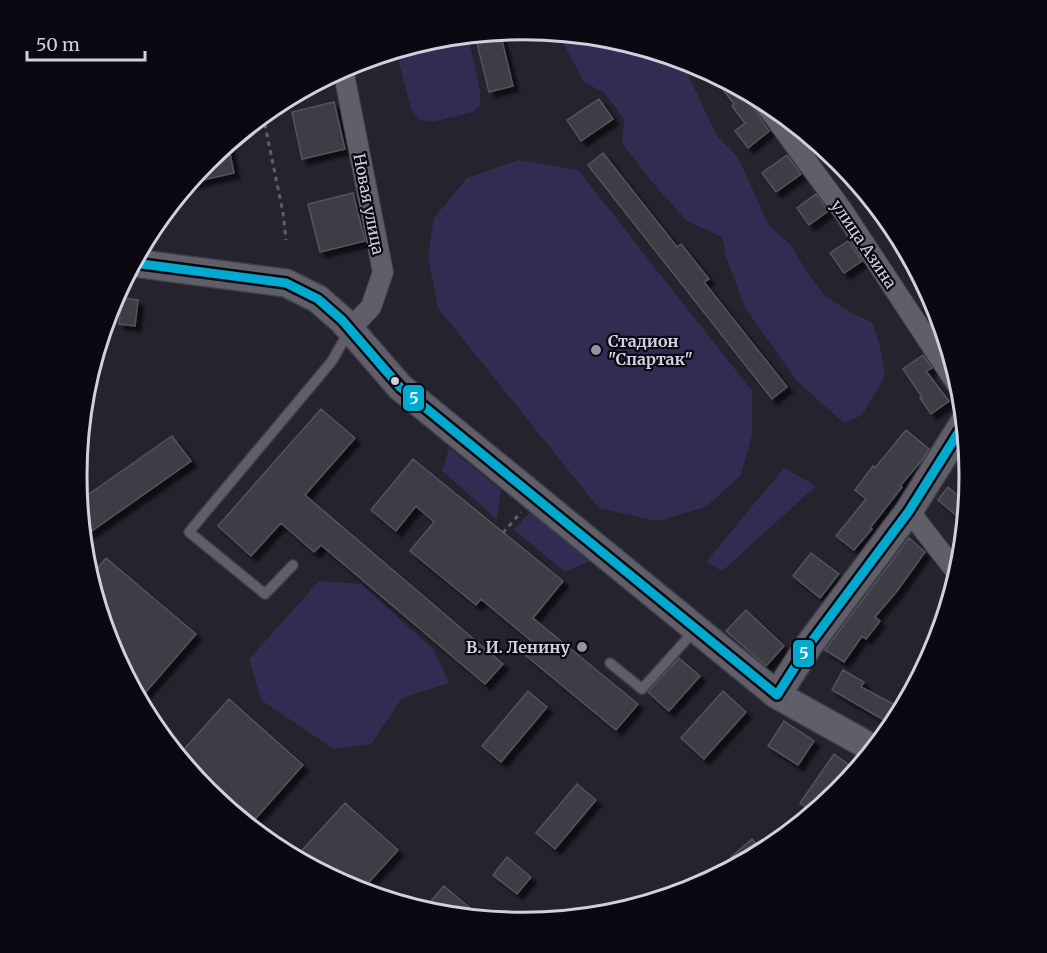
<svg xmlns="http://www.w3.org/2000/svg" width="1047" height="953" viewBox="0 0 1047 953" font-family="Merriweather,serif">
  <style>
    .green { fill: #312d52 }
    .building { fill: #3c3c45; stroke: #54535e; stroke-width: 1.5; filter: url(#shadow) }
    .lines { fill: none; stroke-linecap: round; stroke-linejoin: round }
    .lane-casing { stroke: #40404a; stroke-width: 12 }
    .street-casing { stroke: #40404a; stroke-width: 22 }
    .secondary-casing { stroke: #40404a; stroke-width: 30 }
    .path { stroke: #605e67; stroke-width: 3; stroke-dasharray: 4.5 4.5; stroke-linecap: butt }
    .lane { stroke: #605f69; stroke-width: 9 }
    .street { stroke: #605f69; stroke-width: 20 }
    .secondary { stroke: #605f69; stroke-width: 27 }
    .bus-1-casing { stroke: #0a0912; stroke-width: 14 }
    .bus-1 { stroke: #00a9ce; stroke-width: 9 }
    .poi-dot { fill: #9493a0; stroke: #0a0912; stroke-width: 2 }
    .bus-dot { fill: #d0d0de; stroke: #0a0912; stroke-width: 2 }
    .labels { text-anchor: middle; stroke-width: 4.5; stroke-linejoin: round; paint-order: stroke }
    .street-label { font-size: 16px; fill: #d0d0de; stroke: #0a0912 }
    .poi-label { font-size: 16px; font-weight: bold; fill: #d0d0de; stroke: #0a0912; text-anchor: start }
    .rim { fill: none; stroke: #d0d0de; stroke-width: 3 }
    .line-badge { stroke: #0a0912; stroke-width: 2 }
    .badge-label { font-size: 16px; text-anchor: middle; font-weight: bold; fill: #fff }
  </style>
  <defs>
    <filter id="shadow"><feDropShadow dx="5.5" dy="5.5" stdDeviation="1.5" flood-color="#0009"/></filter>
  </defs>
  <rect width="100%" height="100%" fill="#24232e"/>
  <path class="green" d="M558,33L611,39L681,60L717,136L738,157L769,226L790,244L805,269L824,295L853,314L872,322L880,346L885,376L862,415L844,423L798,382L746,309L727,260L722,237L687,221L652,182L622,143L624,120L606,94L584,82Z
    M468,35L480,91V105L473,112L433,122L420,120L412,112L396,51L437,39Z
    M519,160L578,170L752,391V435L741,475L706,507L657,521L599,508L438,308L428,257L434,218L467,178Z
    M449,448L501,490L497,519L442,471Z
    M784,468L816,486L722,571L706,562Z
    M533,509L592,560L565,572L514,530Z
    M319,581L361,584L434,650L449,683L402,698L371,744L334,749L261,700L249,659Z"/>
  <path class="building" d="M500,32L513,86L489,92L475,35Z
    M710,73L741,89L769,131L748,148L735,131L745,123L732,106L734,104Z
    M599,99L613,119L581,141L567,120Z
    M334,102L345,149L302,159L292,112Z
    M228,144L234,173L190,183L208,161Z
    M603,153L677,247L681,244L709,279L704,282L787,387L772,399L588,165Z
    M787,155L801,174L776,192L762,173Z
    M353,193L365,241L320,252L308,204Z
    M816,194L828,211L809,225L797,208Z
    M848,241L862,261L844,273L830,253Z
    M122,298L138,300L135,326L119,324Z
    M923,355L932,368L926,371L949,401L931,414L920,398L922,397L903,369Z
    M321,409L355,438L305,495L503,664L485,684L321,545L314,552L281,523L251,556L218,526Z
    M906,430L929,449L923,459L900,486L902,487L870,528L872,529L854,550L836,536L866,499L855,490L873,466L875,468Z
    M172,436L191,461L89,533L82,523L79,501Z
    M413,459L563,581L533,618L638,704L616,730L525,655L535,644L481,599L476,605L410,551L434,522L416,506L396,531L371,510Z
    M948,487L967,503V506L958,517L938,500Z
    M909,538L925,552L897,591L875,617L880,621L866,639L862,636L844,662L825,650Z
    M811,553L839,574L820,598L793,576Z
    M106,558L196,634L139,700L111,647L90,577Z
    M746,610L784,646L766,666L726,631Z
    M679,658L700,676L669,711L648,692Z
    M843,670L864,682L861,687L903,709L894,726L832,690Z
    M528,691L547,707L501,762L482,746Z
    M723,691L746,712L704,759L681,738Z
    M229,699L303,765L249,826L208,792L178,756Z
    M784,721L814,741L798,765L768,746Z
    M834,754L852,767L829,801L814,813L800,803Z
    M577,784L596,800L555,849L536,833Z
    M345,803L398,850L361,891L352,889L295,858Z
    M752,839L764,852L739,865L731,857Z
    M507,857L531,877L517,894L493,875Z
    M444,886L470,908L463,917L436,914L423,910Z"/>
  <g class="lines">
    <defs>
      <path id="lane" d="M293,565L265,594L189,532L332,361L349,331
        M610,663L642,689L695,630"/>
      <path id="street" d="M343,69L383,272L371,307L350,329
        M762,100L843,211L962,392
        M909,511L958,574"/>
      <path id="secondary" d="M134,263L286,283L318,299L342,320L400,387L777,695L874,749
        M777,695L809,645L909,511L965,421"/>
    </defs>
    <use href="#lane" class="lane-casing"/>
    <use href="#street" class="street-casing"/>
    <use href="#secondary" class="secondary-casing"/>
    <path class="path" d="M263,115L283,213L286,240
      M503,533L521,512"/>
    <use href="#lane" class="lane"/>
    <use href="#street" class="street"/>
    <use href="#secondary" class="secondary"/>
    <defs>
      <path id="bus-1" d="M134,263L286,283L318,299L342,320L400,387L777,695L809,645L909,511L965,422"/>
    </defs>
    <use href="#bus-1" class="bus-1-casing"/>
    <use href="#bus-1" class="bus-1"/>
  </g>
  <g class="poi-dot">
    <circle cx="596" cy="350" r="6"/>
    <circle cx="582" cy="647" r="6"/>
  </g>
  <circle class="bus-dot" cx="395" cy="381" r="5"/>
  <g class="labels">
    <g class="street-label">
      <text transform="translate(369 204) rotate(79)" y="6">Новая улица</text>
      <text transform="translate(864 244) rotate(56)" y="6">улица Азина</text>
    </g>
    <g class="poi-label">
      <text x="608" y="347">Стадион<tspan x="608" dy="18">"Спартак"</tspan></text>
      <text x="570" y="653" text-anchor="end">В. И. Ленину</text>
    </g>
  </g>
  <path d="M0 0H1047V953H0ZM87 476a436 436 0 1 1 872 0a436 436 0 1 1-872 0Z" fill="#0a0912" fill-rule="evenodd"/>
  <path class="rim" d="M87 476a436 436 0 1 1 872 0a436 436 0 1 1-872 0Z"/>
  <g class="line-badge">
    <rect x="402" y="384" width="23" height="28" rx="6" fill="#00a9ce"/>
    <rect x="792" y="639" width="23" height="29" rx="6" fill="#00a9ce"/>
  </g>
  <g class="badge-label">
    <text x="414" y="404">5</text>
    <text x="804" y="659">5</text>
  </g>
  <path d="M27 51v9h118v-9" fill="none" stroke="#d0d0de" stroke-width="3"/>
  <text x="36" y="51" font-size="18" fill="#d0d0de" stroke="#0a0912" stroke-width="4.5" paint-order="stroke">50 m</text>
</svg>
